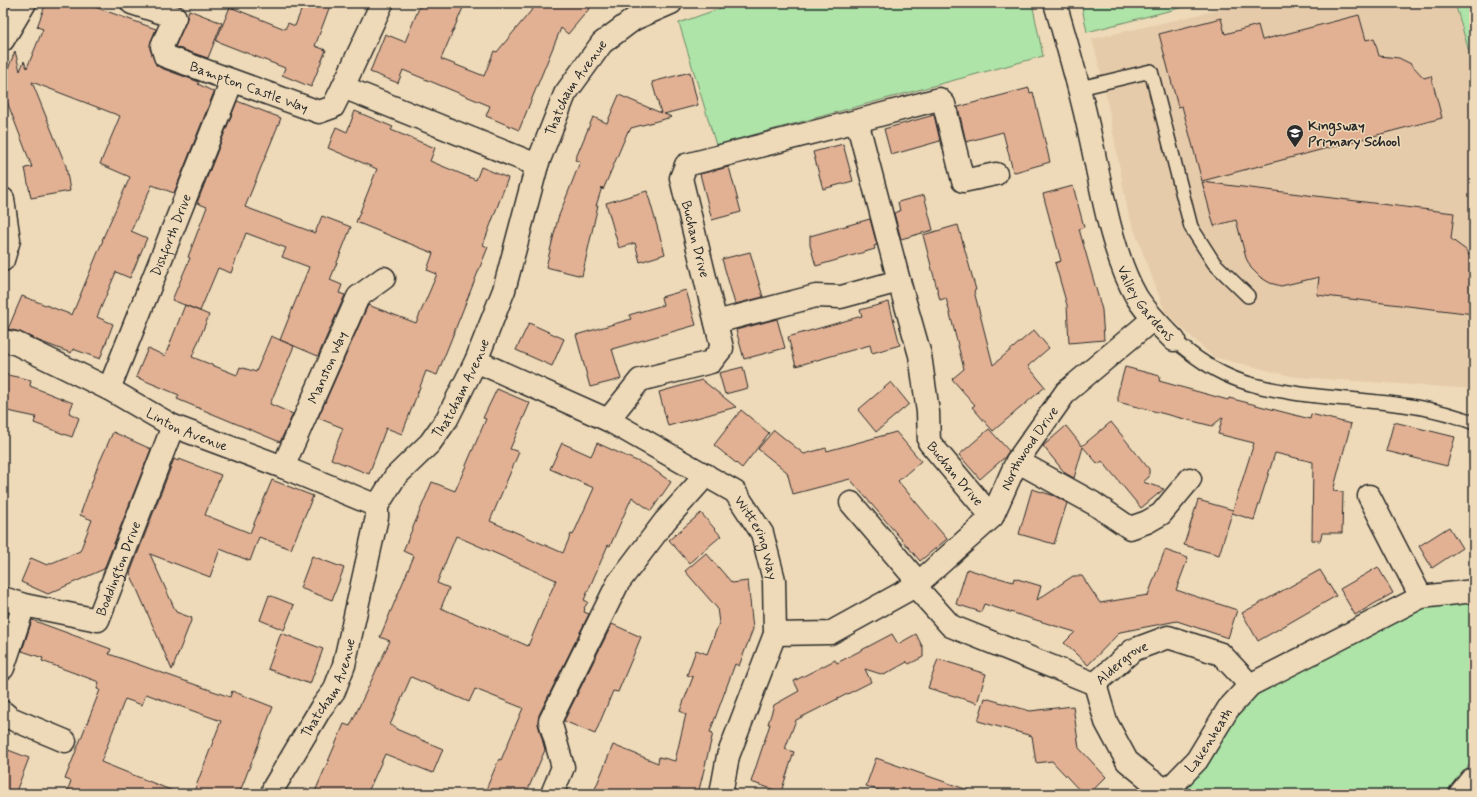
<svg xmlns="http://www.w3.org/2000/svg" width="1477" height="797" viewBox="0 0 1477 797" font-family="Mynerve,sans-serif">
  <style>
    .built { fill: #e6cbaa }
    .green { fill: #aee4a7; stroke: #6c8869 }
    .building { fill: #e2b194; stroke: #2b2b2b; fill-rule: evenodd }
    .lines { fill: none; stroke-linecap: round; stroke-linejoin: round }
    .service-casing { stroke: #2b2b2b; stroke-width: 16 }
    .minor-casing { stroke: #2b2b2b; stroke-width: 25 }
    .service { stroke: #eedab8; stroke-width: 13 }
    .minor { stroke: #eedab8; stroke-width: 22 }
    .labels { text-anchor: middle; stroke-width: 3; stroke-linejoin: round; paint-order: stroke }
    .street-label { font-size: 14px; fill: #2b2b2b; stroke: #eedab8 }
    .poi-label { font-size: 14px; font-weight: bold; fill: #2b2b2b; stroke: #eedab8; text-anchor: start }
  </style>
  <rect width="100%" height="100%" fill="#eedab8"/>
  <filter id="ink" filterUnits="userSpaceOnUse"><feTurbulence type="fractalNoise" baseFrequency=".025" numOctaves="2"/><feDisplacementMap in="SourceGraphic" scale="8" xChannelSelector="R" yChannelSelector="G"/><feConvolveMatrix kernelMatrix="1 2 1 2 8 2 1 2 1" color-interpolation-filters="sRGB"/></filter>
  <g filter="url(#ink)">
    <path class="built" d="M1249,3H1474V389L1295,377L1213,357L1165,312L1128,213L1104,84L1092,39Z"/>
    <path class="green" d="M735,3H1032L1043,56L716,145L679,23Z
      M1081,3H1199L1087,32Z
      M1455,3H1474V69Z
      M1474,578V759L1446,794H1167L1250,685Z"/>
    <path class="building" d="M46,3H84L156,29L151,41L150,49L156,65L161,68L199,82L198,84L214,92L174,193L152,185L131,231L147,238L130,278L116,272L97,317L113,324L100,359L73,349L71,353L39,341L20,332L8,329L22,296L72,315L103,240H102L130,177L100,164L120,116L32,82L66,166L70,191L31,198L25,168L32,167L3,91V82L15,51L20,71L24,61L27,68L43,29L37,27Z
      M304,3H331L315,46L326,50L311,87L282,75L285,68L216,41L230,7L285,29L288,23L295,26Z
      M421,3H465L441,59L484,76L494,51L497,52L535,6L531,3H594L568,34L561,28L519,130L486,116L490,106L403,70L398,83L370,72L385,34L405,42Z
      M189,10L222,23L208,58L175,47L186,22Z
      M1359,15L1366,40L1374,38L1379,56L1399,58L1411,64L1424,78L1431,76L1442,118L1202,181L1182,106L1178,107L1159,34L1221,18L1225,34L1258,25L1262,40Z
      M690,72L698,105L664,114L672,117L631,128L629,132L628,131L603,190L602,187L596,206L598,205L582,276L546,267L558,218L580,162L575,160L593,117L607,123L619,95L661,113L652,82Z
      M1029,88L1030,93L1033,92L1050,162L1015,172L1013,171L1003,132L966,142L958,107Z
      M237,101L281,118L245,207L315,233L322,216L351,227L330,280L342,285L339,293L345,295L318,356L280,340L309,267L282,257L286,248L246,233L231,273L218,268L200,311L172,300L190,258L188,257L207,207L197,203Z
      M355,111L393,127L391,130L435,148L430,161L476,180L481,167L508,178L483,245L488,247L437,375L426,371L402,434L386,428L369,474L331,459L343,428L318,418L368,305L416,323L437,274L427,270L433,253L356,222L377,169L328,148L336,127L347,132Z
      M934,115L940,141L891,155L884,129Z
      M843,144L853,181L823,189L813,152Z
      M729,167L741,212L712,220L700,174Z
      M1202,182L1454,213L1451,239L1466,250L1474,264V314L1317,295L1319,277L1281,286L1270,283L1260,277L1251,268L1246,258L1236,220L1214,226Z
      M1073,186L1084,227L1079,229L1102,310L1104,340L1069,343L1067,305L1055,263L1061,261L1043,194Z
      M647,191L665,254L640,262L635,243L619,248L606,203Z
      M924,195L933,230L901,239L894,213L900,211L898,202Z
      M870,219L877,245L874,246L875,249L816,266L810,245V236Z
      M958,225L976,290L974,291L993,365L1034,330L1049,348L1028,366L1045,387L993,431L972,407L975,405L952,379L964,369L946,298L940,300L923,235Z
      M750,252L763,297L735,304L722,259Z
      M686,290L696,325L612,349L621,379L590,387L576,335L631,319L629,315L663,305L661,297Z
      M889,302L900,345L872,353L870,345L796,366L788,337L862,316L860,310Z
      M185,305L209,315L192,357L237,375L240,367L256,372L271,336L294,346L270,404L293,414L280,442L177,399L179,395L136,377L148,348L165,356Z
      M777,319L785,348L744,359L736,330Z
      M529,323L564,339L552,366L516,350Z
      M743,367L748,388L725,394L719,373Z
      M1125,367L1160,376L1159,381L1228,400L1229,398L1310,419L1311,414L1351,424L1333,491L1343,492L1342,533H1322L1320,541L1312,540L1313,462L1275,453L1254,520L1232,513L1254,443L1218,434L1223,417L1212,426L1118,402V392Z
      M3,374L31,380L30,386L73,403L69,413L79,418L72,437L34,423L36,417L3,410Z
      M702,380L736,407L668,426L659,392Z
      M891,382L909,404L876,432L858,410Z
      M497,389L530,403L510,449L519,452L490,521L563,553L571,534L573,535L594,488L550,469L562,443L591,456L597,443L650,467L671,482L651,511L632,497L610,546L608,545L584,600L588,602L584,608L585,609L584,612L589,614L539,715L538,724L545,750L526,794H484L499,759L501,760L523,708L475,689L469,702L411,677L390,725L396,727V729L443,749L433,773L385,754L367,794H314L344,724L350,726L390,641L380,637L414,556L403,551L432,482L455,491L486,419L483,418ZM456,536L556,580L528,646L441,608L449,588L437,583Z
      M741,410L769,433L742,468L714,445Z
      M1111,422L1149,469V477L1143,482L1164,489L1141,508L1102,461L1098,464L1083,447L1074,478L1065,473L1043,446L1066,426L1082,446Z
      M1394,422L1455,437L1447,466L1386,451Z
      M989,429L1009,451L1005,457L980,479L959,455Z
      M774,430L804,454L826,448L827,451L896,432L921,461L898,481L947,539L920,561L850,479L793,494L787,472L758,449Z
      M113,432L151,449L104,569L48,594L21,582L31,558L47,565L80,551L92,520L80,515L97,468Z
      M174,459L178,461L179,459L221,475L205,515L250,533L272,480L313,496L291,549L259,537L250,561L220,549L210,577L150,554L176,612L192,618L172,670L130,573Z
      M1032,489L1055,496L1067,503L1054,544L1019,534Z
      M1198,500L1233,510L1219,555L1184,545Z
      M701,513L721,536L689,563L669,540Z
      M1449,527L1462,548L1432,568L1419,546Z
      M1165,550L1188,558L1176,590L1237,610L1228,638L1177,621L1120,632L1088,665L1064,643L1075,632L984,604L981,612L956,604L967,569L996,578V577L1013,582L1014,578L1041,586L1037,600L1073,576H1082L1100,603L1148,595Z
      M706,553L732,583L748,581L753,629L739,666L735,664L710,732L713,733L698,794H593L613,745L658,763L659,757L675,761L686,714L680,711L693,677L687,675L696,650L707,654L719,623L717,608L685,571Z
      M312,556L344,568L332,600L300,588Z
      M1378,567L1393,593L1355,615L1340,589Z
      M1320,570L1336,596L1258,641L1242,613Z
      M269,595L294,605L284,630L260,620Z
      M32,620L111,649L109,654L230,697L232,691L273,707L239,794H193L221,721L146,694L142,705L125,699L101,762L178,793V794H66L71,781L65,779L100,690L97,689L99,682L42,661L43,658L22,651Z
      M612,624L641,637L618,692L613,691L595,734L564,721Z
      M281,633L323,649L310,684L268,669Z
      M892,634L898,644L916,634L923,648V657L909,664L906,661L907,662L884,675L865,669L871,682L796,720L785,749L794,752L781,792L751,782L770,724H768L774,705L799,691L794,681L835,660L837,663Z
      M938,659L986,674L977,703L928,688Z
      M985,698L1030,711L1073,706L1079,748L1106,777L1089,794H1083L1052,761L1036,763L1032,736L978,721Z
      M3,748L29,758L15,794H3Z
      M876,758L968,790L967,794H890L866,786Z"/>
    <g class="lines">
      <defs>
        <path id="service" d="M1080,88L1151,71L1191,227L1214,263L1248,296
          M1174,340C1190,353 1205,365 1224,374C1246,385 1270,389 1294,393C1352,402 1420,400 1474,423"/>
        <g id="minor">
          <path id="s1" d="M132,3L175,17L162,46L165,56L319,112L333,107L343,87L537,165"/>
          <path id="s2" d="M1055,3C1068,47 1081,91 1090,135C1101,185 1111,252 1136,296C1146,312 1160,326 1174,340"/>
          <path d="M3,40L25,3"/>
          <path d="M343,87L382,3"/>
          <path id="s3" d="M857,121L899,281L920,355L928,412L929,442L992,517"/>
          <path d="M3,199L9,240L3,260"/>
          <path d="M716,322L816,296L841,297L899,281"/>
          <path id="s4" d="M3,341L15,343L109,389L173,426L283,467L377,506"/>
          <path id="s5" d="M476,361L608,420L735,492L762,533L774,580L775,634L728,756L721,794"/>
          <path id="s6" d="M109,389L232,81"/>
          <path d="M608,420L640,380L711,362L722,348L681,178L686,165L857,121L939,99L944,104L963,181L996,174"/>
          <path d="M1017,461L1093,503L1130,528L1147,522L1161,514L1190,479"/>
          <path id="s7" d="M283,467L358,297L384,278"/>
          <path d="M1369,496L1421,597"/>
          <path d="M851,503L919,583"/>
          <path id="s8" d="M915,586L992,517L1017,461L1066,392L1153,319"/>
          <path id="s9" d="M3,598L24,605L98,620L173,426"/>
          <path id="s10" d="M775,634L830,633L915,586L951,626L1095,684L1133,650L1168,637L1221,654L1250,685L1421,597L1474,591"/>
          <path d="M3,668L24,605"/>
          <path d="M1095,684L1106,722L1127,761L1149,779L1167,791"/>
          <path d="M3,712L10,718L65,741"/>
          <path id="s11" d="M272,794L274,787L321,708L334,691L344,665L377,517V506L395,477L430,443L447,419L476,361L504,290L537,165L565,94L602,43L634,19L671,3"/>
          <path d="M552,794L563,767L550,721L618,583L665,521L706,475"/>
          <path id="s12" d="M1167,794V791L1197,760L1228,709L1250,685"/>
          <path d="M1460,794L1471,780"/>
        </g>
      </defs>
      <use href="#service" class="service-casing"/>
      <use href="#minor" class="minor-casing"/>
      <use href="#service" class="service"/>
      <use href="#minor" class="minor"/>
    </g>
  </g>
  <defs>
    <symbol id="school-pin" viewBox="-11 -11 22 30"><path d="M0 17L-7.5 6A9.5 9.5 0 1 1 7.5 6Z" fill="#2b2b2b" stroke="#eedab8"/><path d="M0-5L7-2L0 1L-7-2ZM-4 1L0 2.5L4 1V4Q0 6-4 4Z" fill="#fff"/></symbol>
  </defs>
  <g fill-rule="evenodd">
    <use href="#school-pin" x="1285" y="123" width="20" height="27"/>
  </g>
  <g class="labels">
    <g class="street-label">
      <text dy="5" stroke="none"><textPath href="#s1" startOffset="177">Bampton Castle Way</textPath></text>
      <text dy="5" stroke="none"><textPath href="#s11" startOffset="781">Thatcham Avenue</textPath></text>
      <text dy="5" stroke="none"><textPath href="#s6" startOffset="166">Dishforth Drive</textPath></text>
      <text transform="translate(696 239) rotate(76)" y="5">Buchan Drive</text>
      <text dy="5" stroke="none"><textPath href="#s2" startOffset="316">Valley Gardens</textPath></text>
      <text dy="5" stroke="none"><textPath href="#s7" startOffset="109">Manston Way</textPath></text>
      <text dy="5" stroke="none"><textPath href="#s11" startOffset="457">Thatcham Avenue</textPath></text>
      <text dy="5" stroke="none"><textPath href="#s4" startOffset="205">Linton Avenue</textPath></text>
      <text dy="5" stroke="none"><textPath href="#s8" startOffset="182">Northwood Drive</textPath></text>
      <text dy="5" stroke="none"><textPath href="#s3" startOffset="371">Buchan Drive</textPath></text>
      <text dy="5" stroke="none"><textPath href="#s5" startOffset="342">Wittering Way</textPath></text>
      <text dy="5" stroke="none"><textPath href="#s9" startOffset="153">Boddington Drive</textPath></text>
      <text dy="5" stroke="none"><textPath href="#s10" startOffset="396">Aldergrove</textPath></text>
      <text dy="5" stroke="none"><textPath href="#s11" startOffset="121">Thatcham Avenue</textPath></text>
      <text dy="5" stroke="none"><textPath href="#s12" startOffset="69">Lakenheath</textPath></text>
    </g>
    <g class="poi-label">
      <text x="1308" y="130">Kingsway<tspan x="1308" dy="16">Primary School</tspan></text>
    </g>
  </g>
  <rect width="1477" height="797" fill="none" stroke="#eedab8" stroke-width="16"/>
  <rect x="8" y="8" width="1461" height="781" fill="none" stroke="#2b2b2b" stroke-width="1.5" filter="url(#ink)"/>
</svg>
